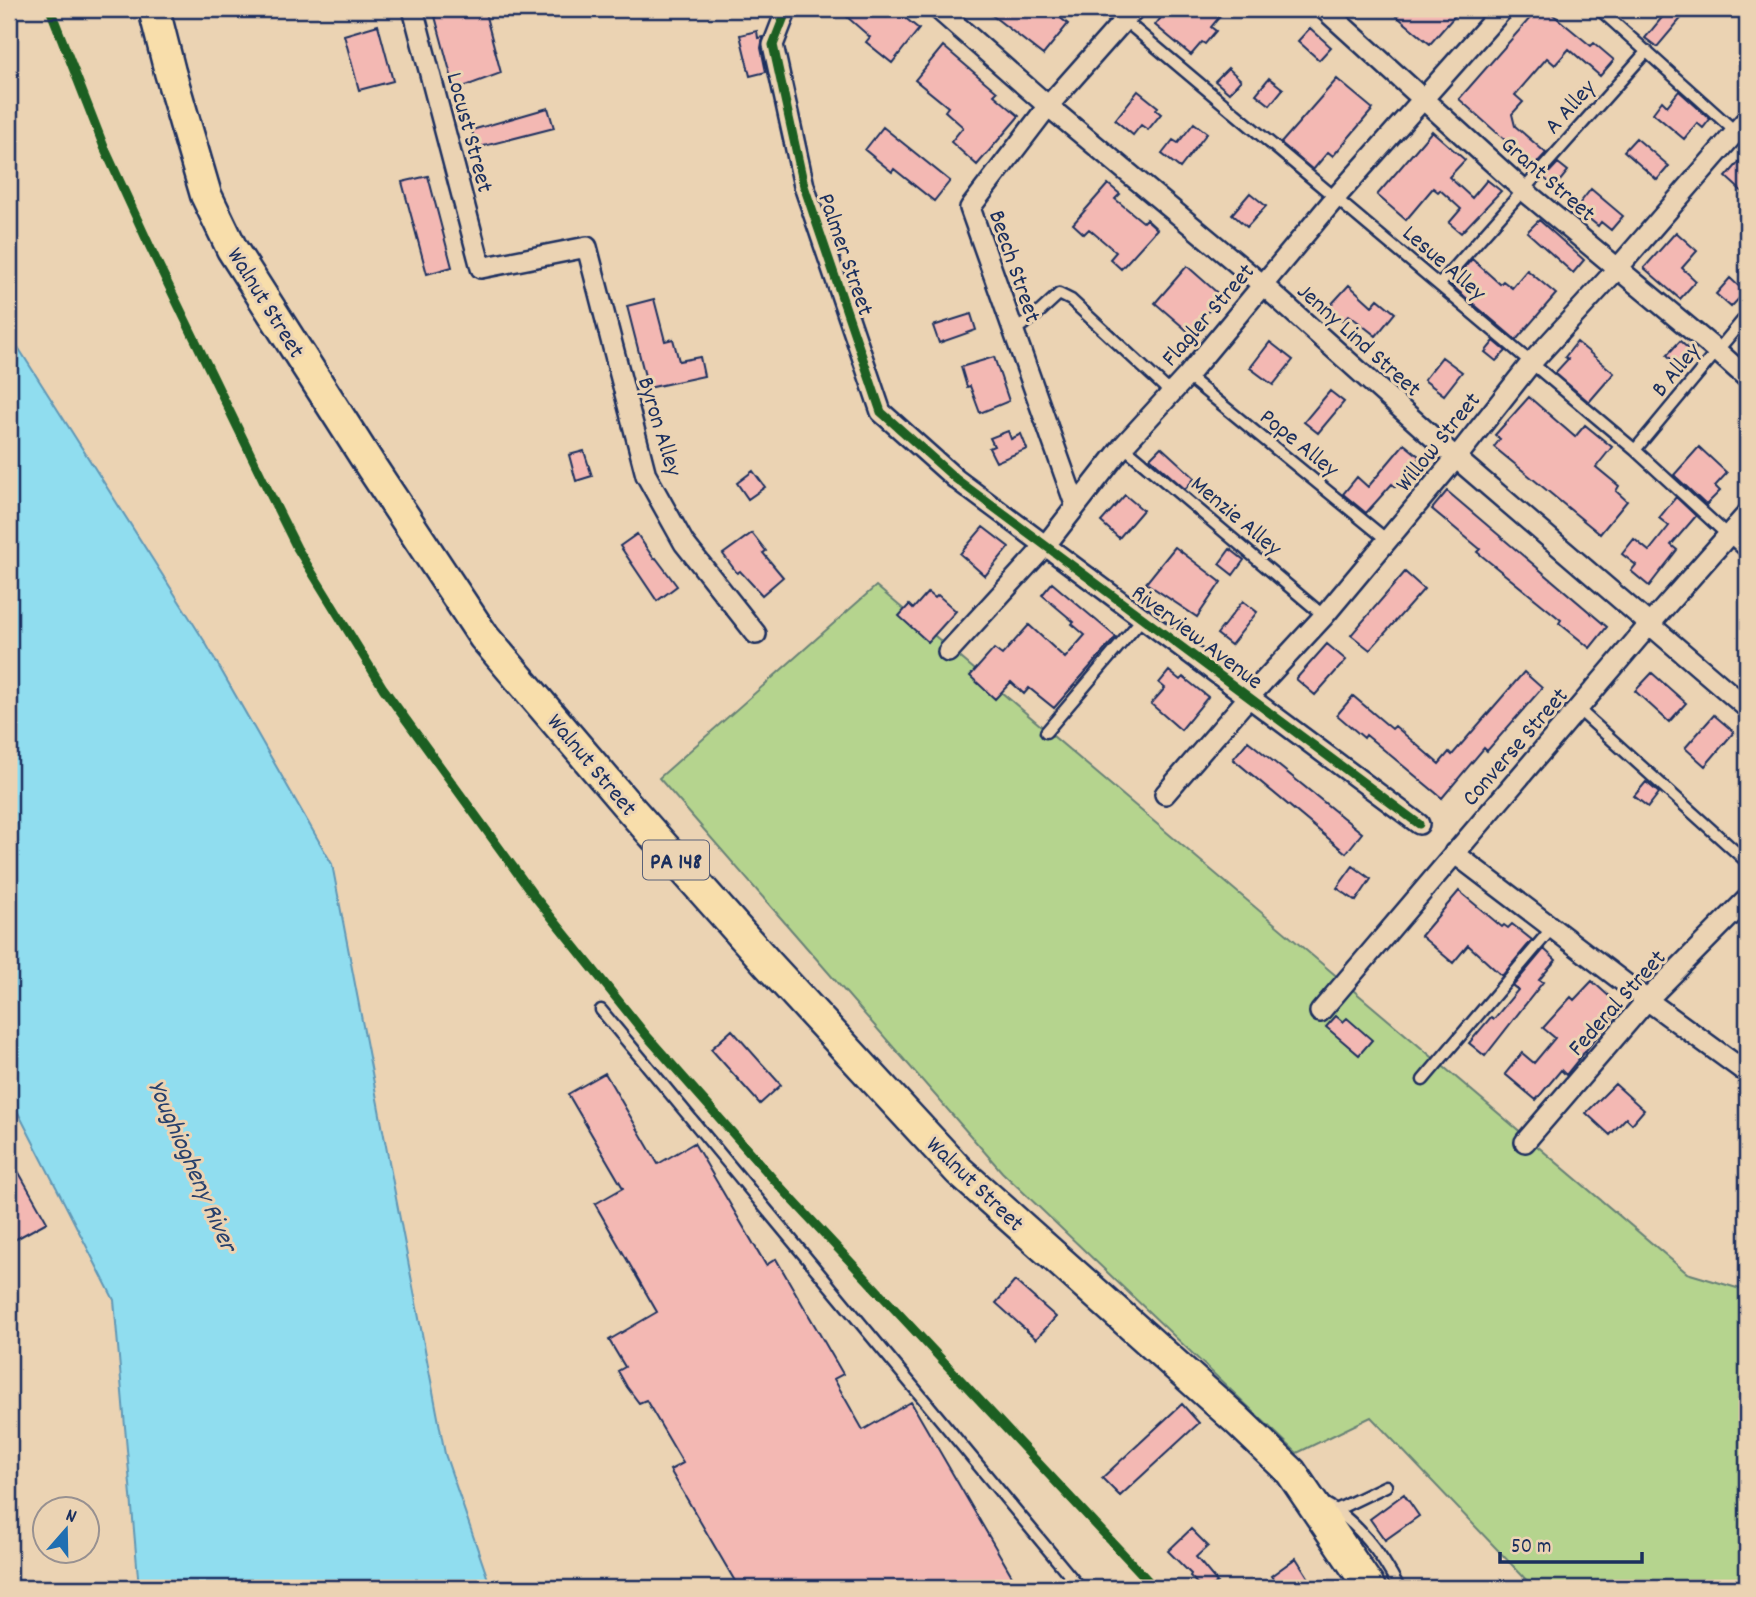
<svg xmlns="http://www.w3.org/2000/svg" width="1756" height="1597" viewBox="0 0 1756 1597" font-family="Dekko,sans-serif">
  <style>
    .green { fill: #b5d48e; stroke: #688276; stroke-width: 2 }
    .water { fill: #90ddef; stroke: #6197b5; stroke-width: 2 }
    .building { fill: #f3b8b3; stroke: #1b2f5e; stroke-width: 2 }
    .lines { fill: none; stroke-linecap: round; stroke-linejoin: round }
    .lane-casing { stroke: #1b2f5e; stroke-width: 15 }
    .street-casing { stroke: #1b2f5e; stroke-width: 24 }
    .primary-casing { stroke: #1b2f5e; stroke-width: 35 }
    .lane { stroke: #ebd3b3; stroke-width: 10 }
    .street { stroke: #ebd3b3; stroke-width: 19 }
    .primary { stroke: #f8deab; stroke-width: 30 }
    .cycleway-casing { stroke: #ebd3b3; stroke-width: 13 }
    .cycleway { stroke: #1b5e20; stroke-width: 9 }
    .labels { text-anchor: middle; stroke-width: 6; stroke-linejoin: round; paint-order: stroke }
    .shield { fill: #ebd3b3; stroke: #596078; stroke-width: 2 }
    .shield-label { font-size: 23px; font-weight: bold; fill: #1b2f5e }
    .street-label { font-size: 24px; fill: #1b2f5e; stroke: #ebd3b3 }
    .water-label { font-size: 26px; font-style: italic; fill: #27406c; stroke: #ebd3b3 }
  </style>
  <rect width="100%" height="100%" fill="#ebd3b3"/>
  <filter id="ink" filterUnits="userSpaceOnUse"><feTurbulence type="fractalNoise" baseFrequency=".0143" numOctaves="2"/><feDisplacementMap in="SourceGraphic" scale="14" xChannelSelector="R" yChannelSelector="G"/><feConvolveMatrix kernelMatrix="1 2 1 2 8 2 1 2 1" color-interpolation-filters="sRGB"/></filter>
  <g filter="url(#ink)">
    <path class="green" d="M876,586L1687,1273L1747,1291V1588H1534L1371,1417L1297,1453L1002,1172L659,778Z"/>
    <path class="water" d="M9,333L205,642L332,864L445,1454L491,1588H139L114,1300L9,1095Z"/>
    <path class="building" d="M433,9H484L501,73L455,90Z
      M838,9H876L886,17L894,9L919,29L892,63L866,42L870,37Z
      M984,9H1049L1068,24L1043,55Z
      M1168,9H1226L1211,27L1216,31L1205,44L1202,42L1191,55L1155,25Z
      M1388,9H1461L1430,44Z
      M1538,9H1546L1591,46L1594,43L1614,60L1600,76L1569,49L1555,65L1547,58L1515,95L1523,102L1512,114L1515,126L1546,153L1534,166L1459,99Z
      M1669,9H1689L1657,47L1645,38Z
      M378,25L393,81L359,90L344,35Z
      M1310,28L1331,47L1319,60L1298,41Z
      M757,31L758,38L763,37L761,48L766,72L750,76L740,35Z
      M943,46L997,92L994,95L1019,116L977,165L951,142L963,127L945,111L948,107L915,80Z
      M1228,68L1241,80L1229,93L1215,81Z
      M1269,78L1283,89L1270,105L1256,94Z
      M1337,79L1373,109L1333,156L1328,152L1313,170L1281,143Z
      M1138,91L1158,107L1156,110L1161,114L1148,130L1141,125L1133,135L1115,120Z
      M1679,91L1710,119L1703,128L1697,123L1684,139L1653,113L1662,101L1667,106Z
      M548,108L554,128L476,148L472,130Z
      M1194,123L1207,133L1180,168L1162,154L1173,140L1178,143Z
      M883,127L950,181L934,201L894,169L892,172L865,150Z
      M1432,131L1465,160L1449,177L1472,198L1487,180L1501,191L1461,233L1449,223L1461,209L1440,190L1438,192L1433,188L1406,220L1377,195Z
      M1636,138L1669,166L1657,180L1624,151Z
      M1747,153V196L1726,177Z
      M1558,163L1568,171L1555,187L1544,178Z
      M428,176L452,267L427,274L402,182Z
      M1108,184L1120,194L1115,199L1143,222L1146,219L1157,229L1121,269L1110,259L1116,252L1089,229L1084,234L1073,224Z
      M1591,189L1623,216L1611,230L1601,222L1598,226L1576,208Z
      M1250,193L1266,206L1247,227L1232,214Z
      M1539,220L1584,260L1573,273L1527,232Z
      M1676,232L1697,251L1682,268L1696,281L1680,299L1644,268Z
      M1472,259L1500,284L1503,281L1512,288L1527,270L1556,294L1516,340L1450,284Z
      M1187,266L1221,296L1190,333L1155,303Z
      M1730,278L1745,292L1731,307L1716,294Z
      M1349,285L1372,306L1378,299L1395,313L1376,336L1349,315L1343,321L1328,308Z
      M654,299L665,341L673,339L679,361L700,357L704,376L648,388L627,306Z
      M971,314L976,330L939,343L933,326Z
      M1494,341L1506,351L1496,361L1485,352Z
      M1680,341L1693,353L1680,368L1667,355Z
      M1270,342L1293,360L1273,385L1250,368Z
      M1577,342L1614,373L1589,402L1555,373L1568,359L1565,357Z
      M994,357L1009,401L980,413L970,386L967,387L961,367Z
      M1442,357L1462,372L1444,395L1424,380Z
      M1330,391L1344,402L1318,433L1304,422Z
      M1529,397L1575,437L1585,425L1612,447L1596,467L1619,486L1616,491L1627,501L1600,534L1494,447L1500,439L1495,435Z
      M1008,431L1011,439L1021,434L1027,449L996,462L989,448L994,446L990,438Z
      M1404,444L1420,457L1395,487L1392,484L1366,513L1343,494L1357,477L1368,487Z
      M1161,447L1195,478L1185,489L1150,458Z
      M1699,447L1727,473L1715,486L1720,491L1706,505L1674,475Z
      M584,451L592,476L576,481L569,455Z
      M753,471L765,487L748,499L737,483Z
      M1447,491L1607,627L1590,648L1559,623L1561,620L1477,552L1480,549L1432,509Z
      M1125,495L1143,510L1119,538L1101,522Z
      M1676,497L1696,516L1671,545L1677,550L1649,586L1631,571L1636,565L1622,554L1634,539L1649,551L1669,526L1659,518Z
      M983,527L1009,547L985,576L960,554Z
      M752,533L766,551L763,553L783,577L762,595L740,571L737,573L723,554Z
      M637,534L654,559L656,558L677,586L657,601L620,546Z
      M1175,547L1221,582L1197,617L1146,583Z
      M1230,549L1244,560L1233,575L1219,564Z
      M1405,572L1424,589L1370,650L1351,635Z
      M1052,583L1116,637L1054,708L1029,688L1024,694L1011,682L995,699L970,676L994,649L1002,655L1029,625L1065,658L1085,635L1072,624L1074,622L1042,595Z
      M928,592L935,598L938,595L956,611L928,642L899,616L909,605L913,609Z
      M1243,601L1257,612L1231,645L1217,634Z
      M1327,644L1346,660L1315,695L1296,679Z
      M1169,671L1180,680L1183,677L1208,697L1181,730L1151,704L1165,688L1159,683Z
      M1524,672L1542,688L1487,751L1484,748L1442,798L1366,735L1364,738L1337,715L1353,696L1392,729L1395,726L1439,764L1449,752L1452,755Z
      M1652,673L1686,703L1669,722L1635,691Z
      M1714,715L1734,732L1705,766L1685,748Z
      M1248,741L1362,833L1346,853L1233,759Z
      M1646,782L1659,793L1648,807L1634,796Z
      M1353,866L1371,879L1356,901L1337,888Z
      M1459,891L1502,927L1504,925L1508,928L1512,924L1532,940L1502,976L1468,945L1453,963L1421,936Z
      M1544,949L1556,960L1539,980L1543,982L1485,1056L1469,1043L1491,1017L1494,1019L1518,990L1513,986Z
      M1592,981L1621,1007L1566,1075L1561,1070L1536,1100L1505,1074L1522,1053L1534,1063L1555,1038L1543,1028L1571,997L1574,1000Z
      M1336,1016L1343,1022L1347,1018L1372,1040L1359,1055L1326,1027Z
      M732,1030L781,1085L760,1104L711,1049Z
      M605,1073L658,1164L694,1143L766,1265L776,1259L843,1374L834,1379L863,1430L911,1402L1019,1588H739L670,1470L683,1463L646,1400L639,1403L627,1387L618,1371L625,1367L609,1340L657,1312L595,1204L623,1188L568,1094Z
      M1615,1084L1644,1110L1632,1124L1626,1118L1610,1135L1586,1113Z
      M9,1155L47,1222L9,1243Z
      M1015,1281L1056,1317L1036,1339L996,1303Z
      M1182,1404L1199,1423L1120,1496L1102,1478Z
      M1404,1494L1419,1516L1385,1540L1370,1519Z
      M1191,1529L1208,1546L1196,1557L1217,1582L1209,1588H1201L1190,1576L1191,1574L1168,1551Z
      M1296,1558L1308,1577L1292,1588H1280L1271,1576Z"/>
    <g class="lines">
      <defs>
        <path id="lane" d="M1111,9L1635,450L1747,553
          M1599,9L1747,142
          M1439,285L1647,51
          M1013,331L1033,318L1059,294L1071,300L1171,393
          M1187,376L1387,540
          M1123,446L1324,616
          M1635,450L1747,315
          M1578,709L1747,862
          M1046,732L1142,619
          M601,1010L1080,1588
          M1423,1080L1552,928
          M1322,1502C1355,1518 1383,1556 1399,1588
          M1336,1510L1386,1486"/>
        <path id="street" d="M413,9L481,268L587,247L646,475L684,543L756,634
          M787,9L773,45L804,186L881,412L956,479L1419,824
          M938,9L1048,106L1264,286L1456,458L1747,708
          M1324,9L1522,189L1717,351L1747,378
          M1075,504L970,208L1048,106L1134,9
          M948,652L1045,546L1123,446L1187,376L1336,197L1503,9
          M1165,794L1248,698L1324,616L1456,458L1531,363L1617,269L1747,119
          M1454,853L1647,1000L1747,1073
          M1320,1012L1649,625L1747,514
          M1525,1142L1647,1000L1747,899"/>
        <path id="primary" d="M154,9L170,72L206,195L232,249L372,468L484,637L626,804L768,964L959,1171L1236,1419L1291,1472L1370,1588"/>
      </defs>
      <use href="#lane" class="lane-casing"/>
      <use href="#street" class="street-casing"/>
      <use href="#primary" class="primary-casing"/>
      <use href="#lane" class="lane"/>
      <use href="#street" class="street"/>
      <use href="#primary" class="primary"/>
      <defs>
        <path id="cycleway" d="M50,9L104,147L150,247L268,490L297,548L383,688L532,893L646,1035L775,1181L1155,1588
          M787,9L773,45L804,186L881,412L956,479L1419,824"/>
      </defs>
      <use href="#cycleway" class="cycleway-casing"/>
      <use href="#cycleway" class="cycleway"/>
    </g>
  </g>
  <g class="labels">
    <rect class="shield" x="643" y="840.5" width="66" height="39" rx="5"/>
    <g class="shield-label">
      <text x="676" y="868">PA 148</text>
    </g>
    <g class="street-label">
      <text transform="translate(1569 106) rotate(-48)" y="8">A Alley</text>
      <text transform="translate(471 132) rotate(75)" y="8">Locust Street</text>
      <text transform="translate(1549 178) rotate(41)" y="8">Grant Street</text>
      <text transform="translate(847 254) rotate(71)" y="8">Palmer Street</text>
      <text transform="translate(1445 262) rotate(41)" y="8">Lesue Alley</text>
      <text transform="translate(1016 266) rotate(71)" y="8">Beech Street</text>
      <text transform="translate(267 302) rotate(58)" y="8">Walnut Street</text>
      <text transform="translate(1207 314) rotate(-49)" y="8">Flagler Street</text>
      <text transform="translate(1360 339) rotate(42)" y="8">Jenny Lind Street</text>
      <text transform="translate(1675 369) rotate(-50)" y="8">B Alley</text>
      <text transform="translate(661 426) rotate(73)" y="8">Byron Alley</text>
      <text transform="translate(1437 441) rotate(-51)" y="8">Willow Street</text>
      <text transform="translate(1300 442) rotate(39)" y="8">Pope Alley</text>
      <text transform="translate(1237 515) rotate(40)" y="8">Menzie Alley</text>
      <text transform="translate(1198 636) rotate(37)" y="8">Riverview Avenue</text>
      <text transform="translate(1514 746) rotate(-49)" y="8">Converse Street</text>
      <text transform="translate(593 764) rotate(50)" y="8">Walnut Street</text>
      <text transform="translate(1616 1002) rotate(-48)" y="8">Federal Street</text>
      <text transform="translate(976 1183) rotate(44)" y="8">Walnut Street</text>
    </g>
    <g class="water-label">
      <text transform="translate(194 1165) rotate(66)" y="9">Youghiogheny River</text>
    </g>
  </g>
  <rect width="1756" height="1597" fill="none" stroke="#ebd3b3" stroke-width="35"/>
  <rect x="18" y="18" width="1721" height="1562" fill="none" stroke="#1b2f5e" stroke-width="2.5" filter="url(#ink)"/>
  <g transform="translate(66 1530) rotate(20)"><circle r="33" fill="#ebd3b3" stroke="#989191" stroke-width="2"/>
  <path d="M0-5L12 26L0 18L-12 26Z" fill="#1f6fb2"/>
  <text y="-10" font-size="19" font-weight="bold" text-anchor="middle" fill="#1b2f5e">N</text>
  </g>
  <path d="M1500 1552v10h142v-10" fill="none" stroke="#1b2f5e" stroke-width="3.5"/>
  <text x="1511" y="1552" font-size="21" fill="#1b2f5e" stroke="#ebd3b3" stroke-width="5" paint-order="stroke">50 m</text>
</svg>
